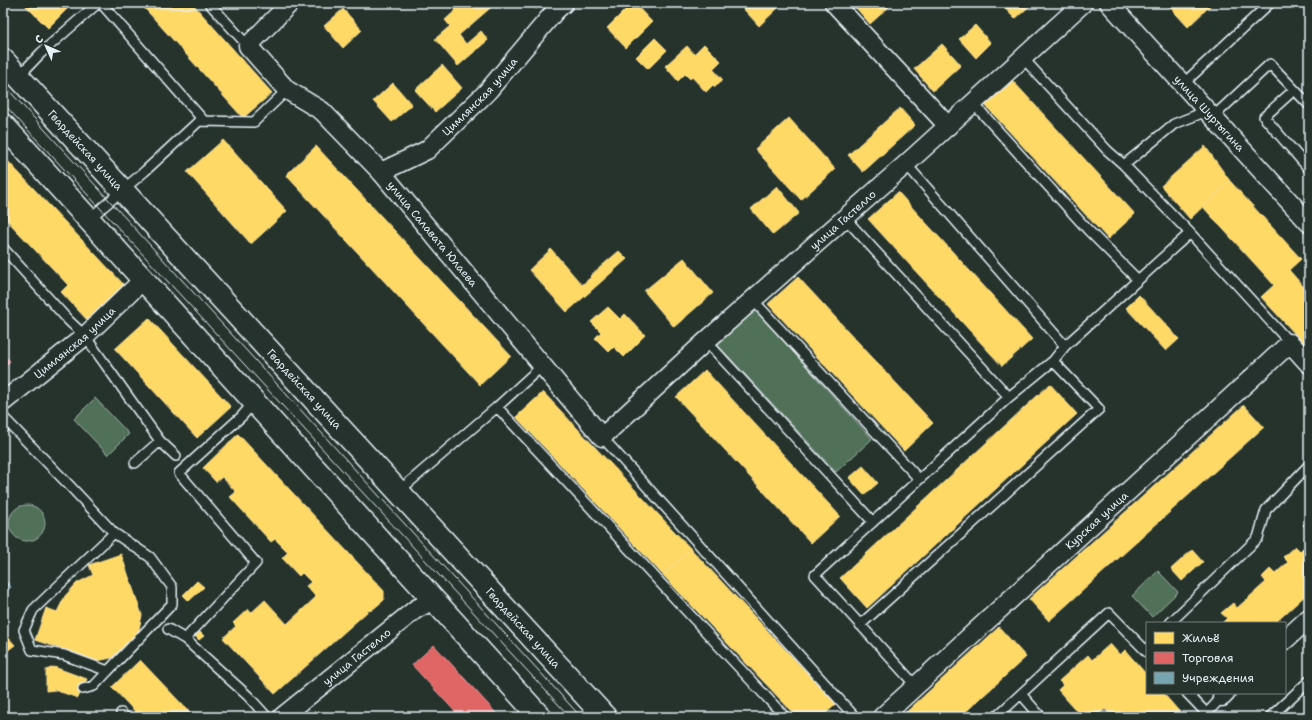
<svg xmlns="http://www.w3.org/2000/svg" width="1312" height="720" viewBox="0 0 1312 720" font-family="'Shantell Sans',sans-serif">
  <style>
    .green { fill: #517059; stroke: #9cb0a8 }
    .homes { fill: #ffd966; stroke: #f8e092 }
    .shops { fill: #e06666; stroke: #e29092 }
    .public { fill: #76a5af; stroke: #98bcc5 }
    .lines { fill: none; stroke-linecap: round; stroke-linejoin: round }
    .lane-casing { stroke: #e8f1f8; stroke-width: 12 }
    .street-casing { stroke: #e8f1f8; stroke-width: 21 }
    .secondary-casing { stroke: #e8f1f8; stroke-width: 25 }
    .lane { stroke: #26332d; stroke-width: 9 }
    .street { stroke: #26332d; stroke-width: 18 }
    .secondary { stroke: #26332d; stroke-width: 22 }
    .tram { stroke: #e8f1f8; stroke-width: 1 }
    .labels { text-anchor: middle; stroke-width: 4; stroke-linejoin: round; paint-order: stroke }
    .street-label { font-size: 11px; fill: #e8f1f8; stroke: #26332d }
  </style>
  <rect width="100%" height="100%" fill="#26332d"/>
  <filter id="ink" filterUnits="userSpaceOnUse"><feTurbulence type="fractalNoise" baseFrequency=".025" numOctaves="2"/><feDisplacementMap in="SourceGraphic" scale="8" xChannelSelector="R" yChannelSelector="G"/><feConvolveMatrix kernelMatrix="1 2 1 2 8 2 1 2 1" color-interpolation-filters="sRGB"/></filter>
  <g filter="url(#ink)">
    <path class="green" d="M754,309L872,439L836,472L716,343Z
      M95,398L129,434L108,455L74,419Z
      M9 523a18 18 0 1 1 36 0a18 18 0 1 1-36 0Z
      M1158,571L1178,592L1152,617L1132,596Z"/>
    <path class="homes" d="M23,3H73L48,28Z
      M140,3H192L272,93L243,118Z
      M457,3H460L462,5L464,3H496L459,35L466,44L481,31L488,40L458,66L435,39L450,26L445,20L456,10L453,7Z
      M531,3H543L536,9Z
      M632,3H634L652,22L626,48L607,28Z
      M740,3H775L779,7L759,26L739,4Z
      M852,3H887L890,6L870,24Z
      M1000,3H1033L1015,19Z
      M1166,3H1213L1188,27Z
      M343,9L362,30L343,48L324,26Z
      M975,25L991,43L976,58L959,39Z
      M655,38L667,50L648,69L636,57Z
      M704,44L721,61L713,69L723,80L715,87L713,85L706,92L692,77L690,79L685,74L678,81L665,66L687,46L694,54Z
      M942,44L961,65L933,91L914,69Z
      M442,65L462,88L435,112L415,90Z
      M1012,80L1135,214L1108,239L985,105Z
      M393,83L412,105L392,122L373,101Z
      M900,108L915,125L863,172L848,155Z
      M789,118L835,169L801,200L755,149Z
      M223,140L287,211L251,244L187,172Z
      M316,146L511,356L480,385L286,175Z
      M1205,146L1230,181L1190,219L1161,186Z
      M4,157L126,287L89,322L61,292L68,285L3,216V158Z
      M1230,181L1301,259L1289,270L1309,293V347L1308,348L1261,297L1274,285L1203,207Z
      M777,186L799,213L773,235L751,209Z
      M898,192L1032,339L1002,366L868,219Z
      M551,249L582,285L591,277L590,276L619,251L627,259L567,312L529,270Z
      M684,258L713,293L674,327L644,291Z
      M798,277L933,423L904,451L768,304Z
      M1139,295L1179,339L1166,351L1126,308Z
      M608,307L620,319L625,314L645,335L639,341H640L624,357L614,347L609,352L595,338L601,332L591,322Z
      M149,318L231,407L197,438L115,349Z
      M705,370L840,516L811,543L676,397Z
      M1050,384L1077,414L867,608L840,578Z
      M543,392L691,549L663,575L516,417Z
      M1244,405L1264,427L1049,621L1029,599Z
      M238,434L384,591V600L372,610L368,611L275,694L223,638L236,626L233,623L248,609L251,613L265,600L287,624L316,597L306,586L311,582L302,573L299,576L282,558L288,552L275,539L271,542L230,497L236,492L222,477L216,482L203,468Z
      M863,466L878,483L864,495L849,478Z
      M1309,519V532L1303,525Z
      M1309,542V592L1275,623H1222L1227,618L1221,613L1233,603L1237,608L1266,582L1262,577L1270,569L1275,574L1288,562L1283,557L1295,546L1300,551Z
      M691,549L836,704L822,717H797L663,575Z
      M1192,550L1203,562L1182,581L1171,569Z
      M121,554L142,615L138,634L116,657L97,661L35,640L46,608L57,612L65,596L77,583L93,575L89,565Z
      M197,581L204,587L189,601L183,595Z
      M999,627L1026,657L960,717H901Z
      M200,632L204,636L199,640L195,636Z
      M7,636L15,645L3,654V639Z
      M1110,644L1120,655L1125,650L1147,675V693H1163L1184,717H1112L1105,709L1096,717H1082L1058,690L1063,685L1059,681L1088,655L1092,660Z
      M140,660L194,717H140L112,687Z
      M54,667L87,679L78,698L55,690L46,691V670Z"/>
    <path class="shops" d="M3,354L10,361L3,369Z
      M434,645L496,713L491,717H460L412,665Z"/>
    <path class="public" d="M3,578L11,587L3,594Z"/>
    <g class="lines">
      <defs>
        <path id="lane" d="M101,3L204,121
          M209,3L248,46
          M1023,58L1107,150L1124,165
          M18,77L41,53L98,3
          M1183,84L1270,3
          M1294,90L1264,117L1309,169
          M973,103L1088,230L1138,280
          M1213,117L1270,64L1309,105
          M906,164L1065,346
          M845,218L1009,397
          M89,219L145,171L199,121L254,122L287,90
          M1190,233L1290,343
          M3,248L69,321L85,336L160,441L176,456
          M753,300L919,479
          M706,341L873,522
          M254,402L242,416L179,473L256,563L185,639L248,696L267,717
          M497,407L785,717
          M3,417L69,485L114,533L33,610L24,630L32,650L64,655L108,671L172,604V587L150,557L114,533
          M602,437L855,717
          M135,463L160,441
          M399,491L497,407L543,365
          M1170,623L1258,538L1266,510L1309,465
          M860,625L1099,409L1053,361L1065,346L1190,233L1124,165L1174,124L1207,111
          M168,629L185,639
          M916,686L815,575L1009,397L1053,361
          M83,689L94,686L108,671
          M1187,693L1210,717
          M1021,694L1041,717
          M121,713L125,717
          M1207,713L1222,697
          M996,717L1109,613L1147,652
          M1270,717L1309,681"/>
        <g id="street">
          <path id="s1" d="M290,3L248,46L287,90L322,111L381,172L602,437L706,341L906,164L1083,3"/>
          <path d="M834,3L948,126"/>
          <path id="s2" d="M1109,3L1309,223"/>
          <path id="s3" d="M381,172L427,150L487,92L556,10L564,3"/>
          <path id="s4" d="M3,402L85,336L143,280"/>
          <path d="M1285,640L1309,618"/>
          <path d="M1222,697L1226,693"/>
          <path id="s5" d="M282,717L416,609L434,600"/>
          <path id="s6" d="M882,717L1290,343L1309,364"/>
        </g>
        <g id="secondary">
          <path id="s7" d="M3,60L605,717"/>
          <path d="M3,125L540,717"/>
        </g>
      </defs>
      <use href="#lane" class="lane-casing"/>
      <use href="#street" class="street-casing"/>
      <use href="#secondary" class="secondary-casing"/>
      <use href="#lane" class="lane"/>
      <use href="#street" class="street"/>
      <use href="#secondary" class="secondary"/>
      <path class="tram" d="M3,84L581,717
        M3,103L570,717"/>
    </g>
  </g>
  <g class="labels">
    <g class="street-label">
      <text dy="4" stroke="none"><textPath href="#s3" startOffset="126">Цимлянская улица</textPath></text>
      <text dy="4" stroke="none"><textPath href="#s2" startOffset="149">улица Шуртыгина</textPath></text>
      <text dy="4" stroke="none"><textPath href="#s7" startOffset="122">Гвардейская улица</textPath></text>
      <text dy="4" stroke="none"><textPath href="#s1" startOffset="914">улица Гастелло</textPath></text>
      <text dy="4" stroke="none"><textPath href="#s1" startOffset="325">улица Салавата Юлаева</textPath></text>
      <text dy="4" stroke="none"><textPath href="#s4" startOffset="93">Цимлянская улица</textPath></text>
      <text dy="4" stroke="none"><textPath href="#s7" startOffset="446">Гвардейская улица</textPath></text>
      <text dy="4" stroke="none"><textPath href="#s6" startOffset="291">Курская улица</textPath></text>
      <text dy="4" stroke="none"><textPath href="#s7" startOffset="770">Гвардейская улица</textPath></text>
      <text dy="4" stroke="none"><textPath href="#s5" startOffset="96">улица Гастелло</textPath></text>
    </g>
  </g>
  <rect width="1312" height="720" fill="none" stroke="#26332d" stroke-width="16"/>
  <rect x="8" y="8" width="1296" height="704" fill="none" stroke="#e8f1f8" stroke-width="1.5" filter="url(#ink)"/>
  <rect x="1146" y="622" width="140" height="72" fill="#26332d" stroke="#747f7e"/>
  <rect x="1154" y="632" width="20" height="12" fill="#ffd966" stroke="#747f7e"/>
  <text x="1182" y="642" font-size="12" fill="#e8f1f8">Жильё</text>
  <rect x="1154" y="652" width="20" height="12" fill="#e06666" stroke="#747f7e"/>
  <text x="1182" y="662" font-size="12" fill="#e8f1f8">Торговля</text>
  <rect x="1154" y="672" width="20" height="12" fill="#76a5af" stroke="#747f7e"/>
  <text x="1182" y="682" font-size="12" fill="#e8f1f8">Учреждения</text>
  <g transform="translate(46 46) rotate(315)" stroke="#26332d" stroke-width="3" paint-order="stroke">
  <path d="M0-3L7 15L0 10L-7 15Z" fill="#e8f1f8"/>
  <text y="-6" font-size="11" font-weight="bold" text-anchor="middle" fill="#e8f1f8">С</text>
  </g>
</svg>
